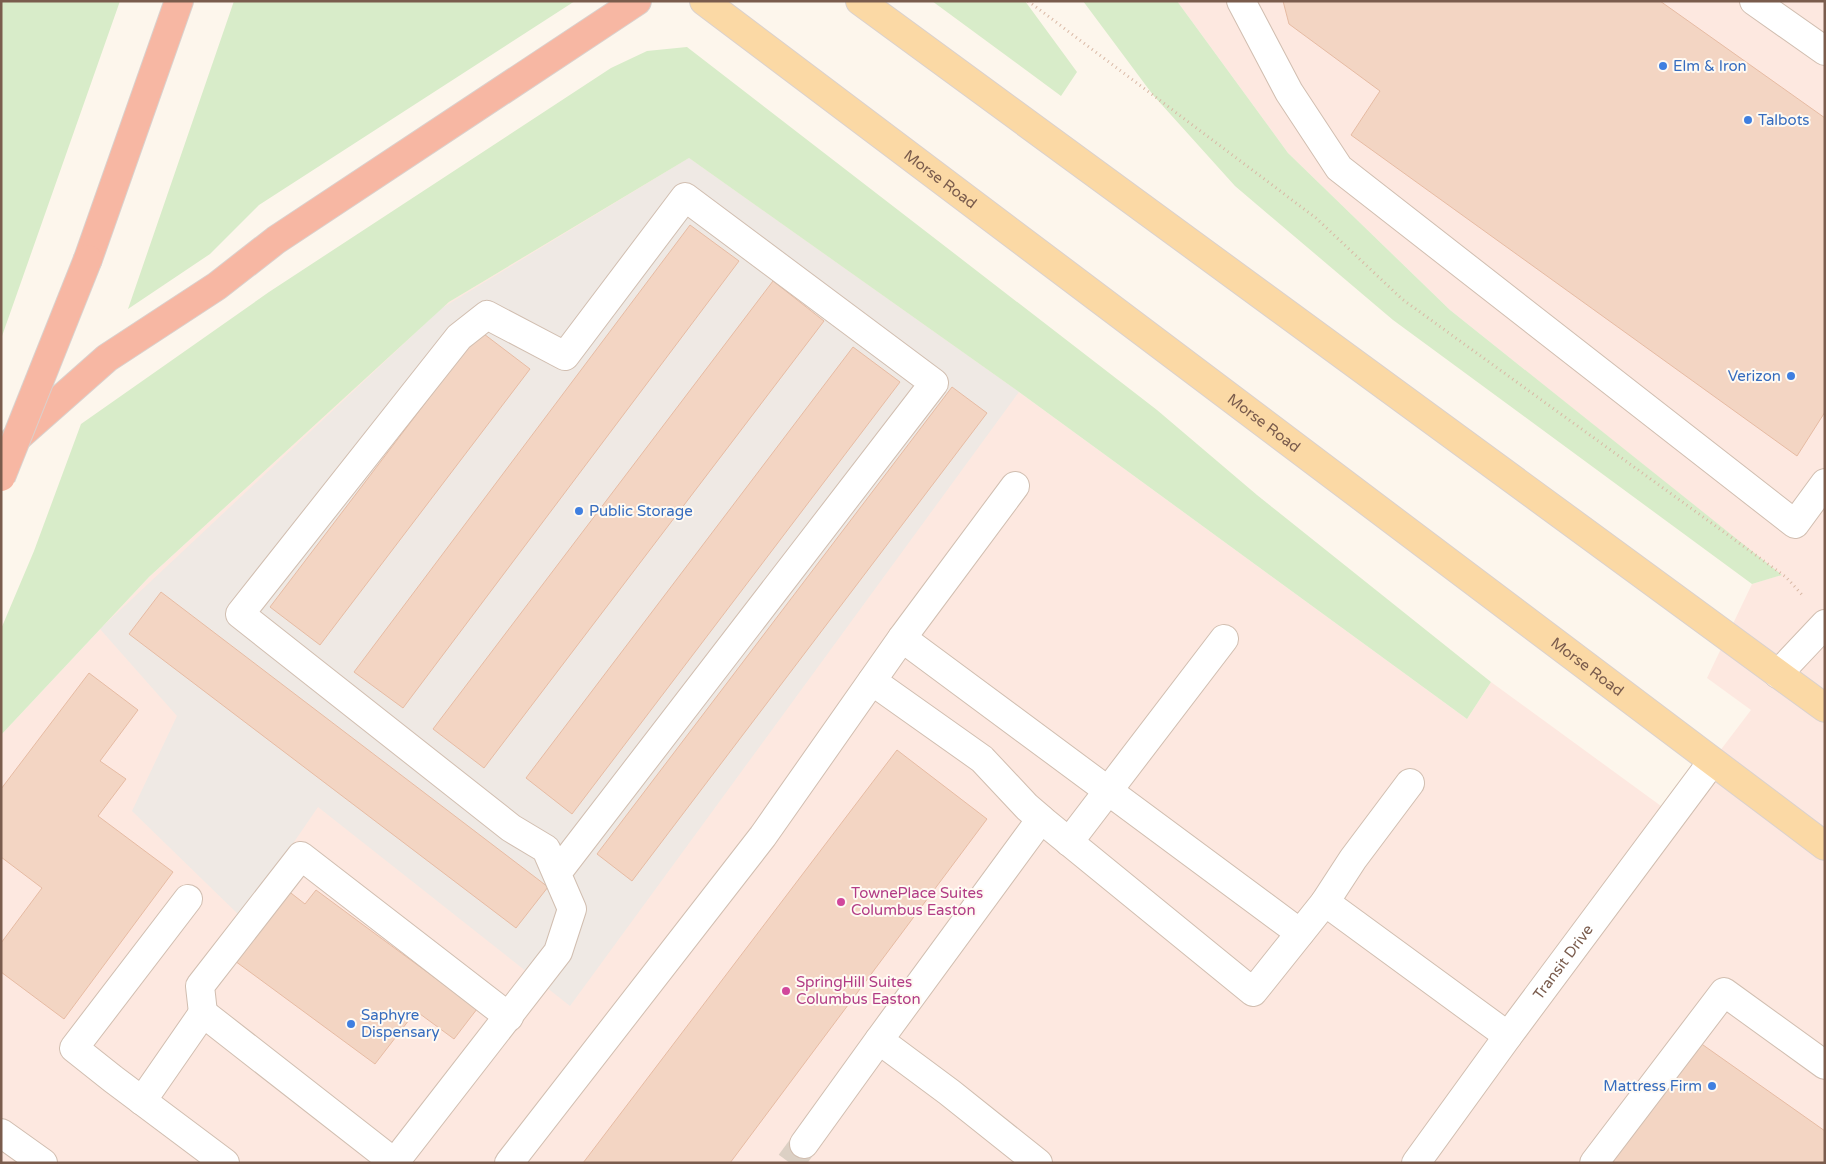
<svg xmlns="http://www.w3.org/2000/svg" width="1826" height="1164" viewBox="0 0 1826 1164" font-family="'Varela Round',sans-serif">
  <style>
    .commercial { fill: #fde8e0 }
    .industrial { fill: #efe9e4 }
    .green { fill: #d8ecc9 }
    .building { fill: #f3d5c3; stroke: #e6bba3 }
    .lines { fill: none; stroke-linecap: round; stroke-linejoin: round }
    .minor-tunnel { stroke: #dcd0c4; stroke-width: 28; stroke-dasharray: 28 14; stroke-linecap: butt }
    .minor-casing { stroke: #d1beb0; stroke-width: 30 }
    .major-casing { stroke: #dad1cd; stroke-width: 30 }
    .highway-casing { stroke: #dad1cd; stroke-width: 30 }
    .path { stroke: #d9b8a5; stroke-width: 3; stroke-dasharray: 1 4; stroke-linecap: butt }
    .minor { stroke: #fff; stroke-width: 28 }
    .major { stroke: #fbd9a5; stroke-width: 28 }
    .highway { stroke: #f7b7a3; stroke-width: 28 }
    .highway-bridge-casing { stroke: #dad1cd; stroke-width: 30; stroke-linecap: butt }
    .highway-bridge { stroke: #f7b7a3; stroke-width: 28 }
    .shop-dot { fill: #3f7fe0; stroke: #fffaf3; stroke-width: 2 }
    .hotel-dot { fill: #d1479c; stroke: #fffaf3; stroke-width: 2 }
    .labels { text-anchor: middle; stroke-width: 4; stroke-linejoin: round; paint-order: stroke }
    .shop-label { font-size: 15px; fill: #366cbe; stroke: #fffaf3; text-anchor: start }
    .street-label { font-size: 15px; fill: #7a5c4d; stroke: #fffaf3 }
    .hotel-label { font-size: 15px; fill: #b23c85; stroke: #fffaf3; text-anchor: start }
  </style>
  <rect width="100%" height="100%" fill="#fdf6ec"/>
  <path class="commercial" d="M1177,1H1825V1163H1V735L149,577L449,302L689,158L1019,392L1467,719L1491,682L1672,814L1751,710L1707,678L1752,584L1781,575L1450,310L1288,153Z"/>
  <path class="industrial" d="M689,158L1019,392L570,1006L318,807L242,918L132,811L177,716L100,629L442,308Z"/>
  <path class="green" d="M1,1H120L1,339Z
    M234,1H575L259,205L210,254L128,309Z
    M932,1H1025L1077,72L1061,96Z
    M1083,1H1177L1288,153L1450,310L1782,575L1752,584L1393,320L1235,186L1153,95Z
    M687,47L1157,410L1257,495L1491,682L1467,719L1019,392L689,158L449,302L149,577L1,735V629L34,551L81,424L269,292L611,68L647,51Z"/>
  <path class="building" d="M1283,1H1660L1825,118V412L1797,456L1351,135L1380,91L1289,24Z
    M690,225L739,261L403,708L354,672Z
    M773,281L824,321L484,768L433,729Z
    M480,331L530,369L320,645L270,607Z
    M853,347L900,382L572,814L526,778Z
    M952,387L987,413L632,881L597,854Z
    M161,592L548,887L516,928L129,634Z
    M89,673L138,710L100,761L126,779L98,816L173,872L64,1019L1,972V943L42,888L1,857V789Z
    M897,750L987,819L730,1163H583Z
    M287,890L305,904L316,890L477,1009L454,1039L416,1011L375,1064L235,961Z
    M1696,1040L1825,1131V1163H1610Z"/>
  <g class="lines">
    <path class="minor-tunnel" d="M790,1163L804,1144"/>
    <defs>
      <g id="minor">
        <path d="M1241,1L1289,92L1339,168L1795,524L1825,483"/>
        <path d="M1754,1L1825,51"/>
        <path d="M902,638L1300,933"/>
        <path d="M1778,674L1825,624"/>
        <path d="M872,681L982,759L1027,807L1041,819L879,1040L949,1092L1038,1163"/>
        <path d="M1041,819L1253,992L1325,902L1508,1036"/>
        <path d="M1069,842L1224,639"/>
        <path d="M188,899L74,1048L113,1079L225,1163"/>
        <path d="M1325,902L1353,859L1410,783"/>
        <path d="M203,1013L200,986L301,856L509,1017"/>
        <path d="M142,1101L203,1013L395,1163"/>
        <path d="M1,1133L43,1163"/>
        <path d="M804,1144L879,1040"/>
        <path d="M395,1162L558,952L572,909L546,849L511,828L240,614L459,337L487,315L565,356L685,197L934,383L557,873"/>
        <path d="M509,1163L763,836L902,638L1015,486"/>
        <path id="s1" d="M1416,1163L1508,1036L1712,762"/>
        <path d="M1594,1163L1724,992L1825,1065"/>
      </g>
      <g id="major">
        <path id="s2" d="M704,1L1825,846"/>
        <path d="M860,1L1825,708"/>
      </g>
      <path id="highway" d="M88,259L179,1
        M12,442L107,358L217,286L276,240L637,1"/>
    </defs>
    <use href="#minor" class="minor-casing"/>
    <use href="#major" class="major-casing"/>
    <use href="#highway" class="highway-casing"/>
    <path class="path" d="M1028,1L1316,218L1402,299L1786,577L1804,597"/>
    <use href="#minor" class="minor"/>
    <use href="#major" class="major"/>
    <use href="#highway" class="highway"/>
    <defs>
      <path id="highway-bridge" d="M1,477L88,259"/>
    </defs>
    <use href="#highway-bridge" class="highway-bridge-casing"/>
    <use href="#highway-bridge" class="highway-bridge"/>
  </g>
  <g class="shop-dot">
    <circle cx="1663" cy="66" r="5"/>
    <circle cx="1748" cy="120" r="5"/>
    <circle cx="1791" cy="376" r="5"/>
    <circle cx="579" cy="511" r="5"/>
    <circle cx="351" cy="1024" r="5"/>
    <circle cx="1712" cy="1086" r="5"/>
  </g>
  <g class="hotel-dot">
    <circle cx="841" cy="902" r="5"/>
    <circle cx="786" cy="991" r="5"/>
  </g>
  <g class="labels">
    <g class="shop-label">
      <text x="1673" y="71">Elm &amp; Iron</text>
      <text x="1758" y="125">Talbots</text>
      <text x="1781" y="381" text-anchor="end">Verizon</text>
      <text x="589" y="516">Public Storage</text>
      <text x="361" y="1020">Saphyre<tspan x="361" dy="17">Dispensary</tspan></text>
      <text x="1702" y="1091" text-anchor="end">Mattress Firm</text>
    </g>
    <g class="street-label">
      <text dy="5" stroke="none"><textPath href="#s2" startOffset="296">Morse Road</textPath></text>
      <text dy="5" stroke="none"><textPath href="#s2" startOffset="701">Morse Road</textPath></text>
      <text dy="5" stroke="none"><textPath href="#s2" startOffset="1106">Morse Road</textPath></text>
      <text dy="5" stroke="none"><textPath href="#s1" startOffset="249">Transit Drive</textPath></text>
    </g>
    <g class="hotel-label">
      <text x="851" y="898">TownePlace Suites<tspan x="851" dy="17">Columbus Easton</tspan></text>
      <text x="796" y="987">SpringHill Suites<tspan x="796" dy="17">Columbus Easton</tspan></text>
    </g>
  </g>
  <rect width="1826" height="1164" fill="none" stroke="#7a5c4d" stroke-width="5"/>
</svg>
